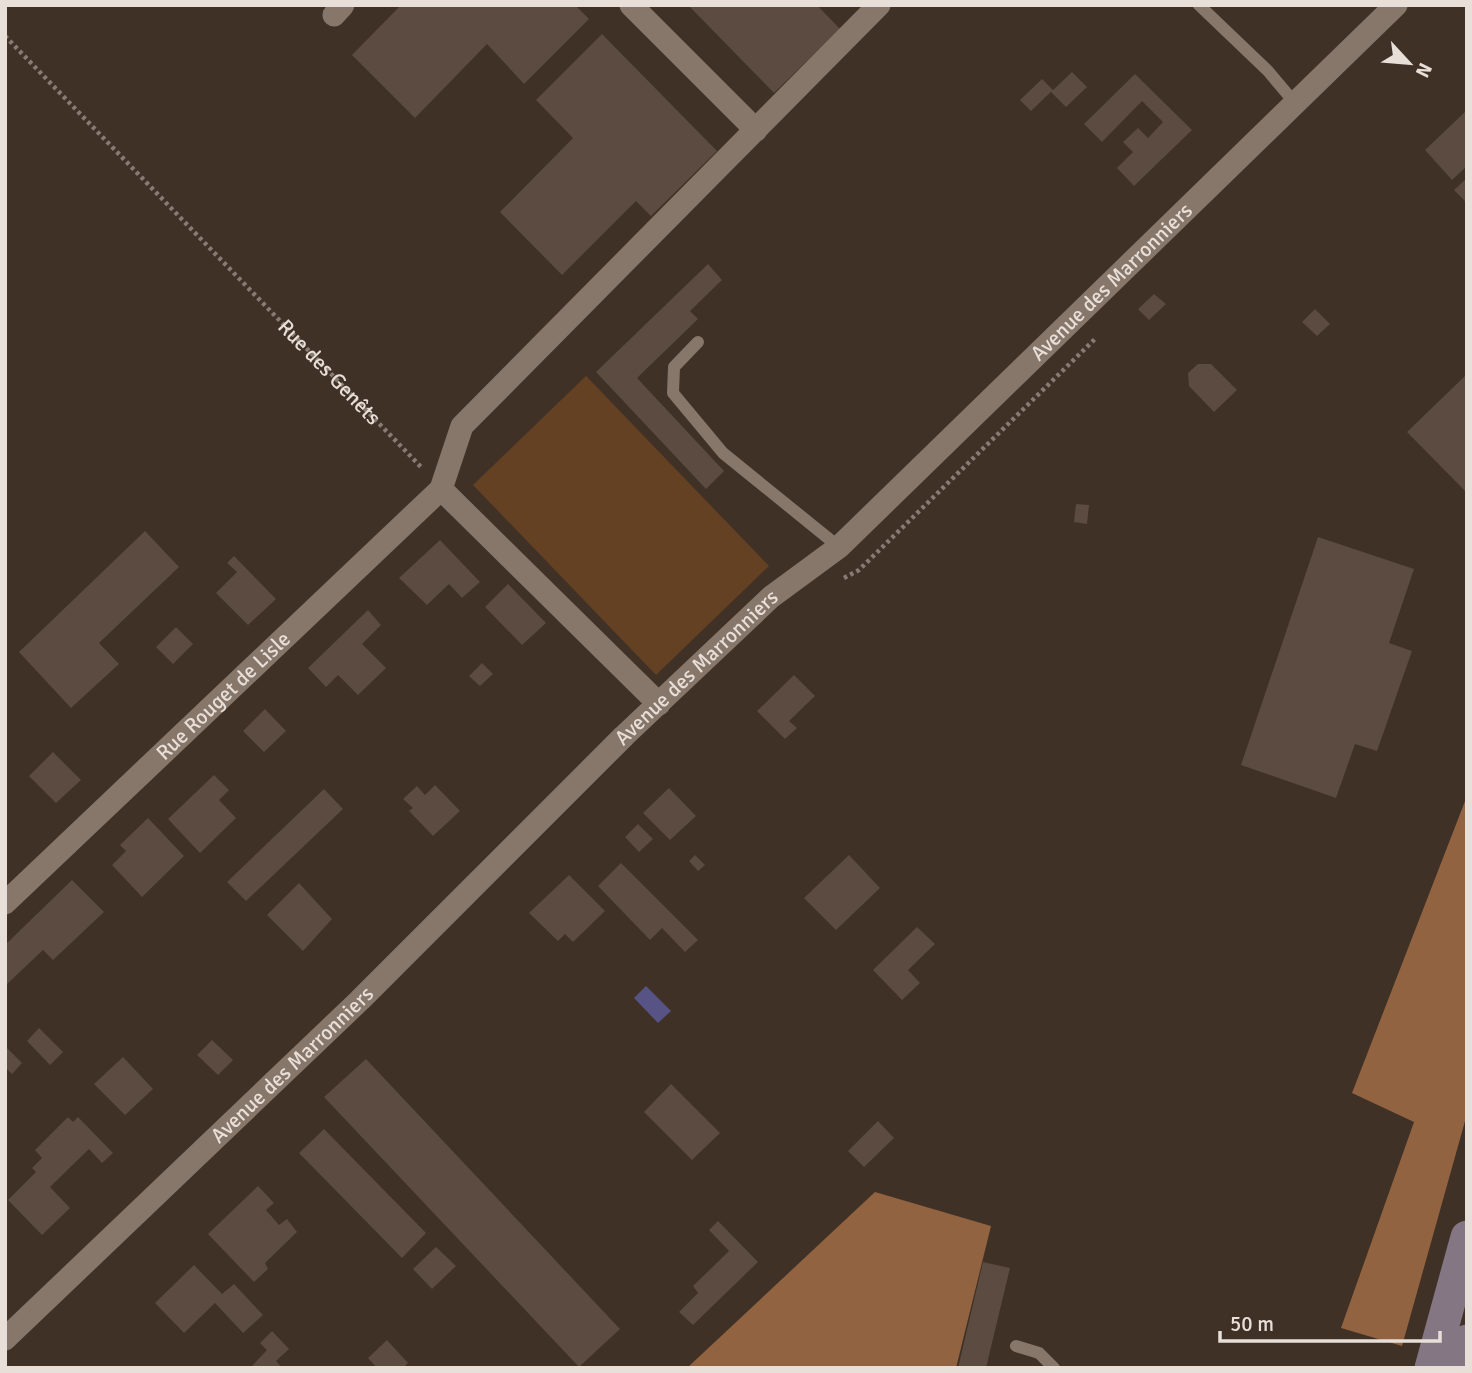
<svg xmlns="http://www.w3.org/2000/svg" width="1472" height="1373" viewBox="0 0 1472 1373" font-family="Signika,sans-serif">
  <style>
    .green { fill: #654124 }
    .forest { fill: #926340 }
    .water { fill: #575384 }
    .building { fill: #5b4b40 }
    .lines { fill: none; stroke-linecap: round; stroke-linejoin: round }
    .path { stroke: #877b72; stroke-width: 4.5; stroke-dasharray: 3.5 3.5; stroke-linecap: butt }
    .service { stroke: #87766a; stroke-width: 12 }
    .minor { stroke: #87766a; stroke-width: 23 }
    .secondary { stroke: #847783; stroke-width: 33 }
    .labels { text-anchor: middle; stroke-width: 7; stroke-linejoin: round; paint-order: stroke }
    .street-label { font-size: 21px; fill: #e8dfd8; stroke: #3f3126 }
  </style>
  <rect width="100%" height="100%" fill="#3f3126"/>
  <path class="green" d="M586,376L769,566L656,675L473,485Z"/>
  <path class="forest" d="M1467,796V1114L1402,1346L1341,1328L1414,1122L1352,1093Z
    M875,1192L991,1226L956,1368H687Z"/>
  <path class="water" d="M646,986L671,1011L658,1023L634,998Z"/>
  <path class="building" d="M401,5H575L589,19L524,84L487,44L415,118L352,55Z
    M688,5H817L840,29L774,93Z
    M602,34L717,151L651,216L636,201L562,275L500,212L573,138L536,100Z
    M1072,72L1087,87L1066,107L1051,92Z
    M1135,74L1192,130L1134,186L1117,168L1133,152L1123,142L1138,128L1148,138L1163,122L1142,101L1102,142L1084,124Z
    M1042,79L1053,90L1031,111L1020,100Z
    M1467,110V166L1452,180L1425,150Z
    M1467,178V203L1454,190Z
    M708,264L722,280L690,311L698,319L637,378L724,471L706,489L596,372Z
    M1154,294L1166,304L1149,320L1138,309Z
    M1315,309L1330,324L1317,336L1302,322Z
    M1198,364H1211L1237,390L1214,412L1189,386L1188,373Z
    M1467,374V493L1407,432Z
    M1076,504L1089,505L1087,524L1074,522Z
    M145,531L179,567L99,643L119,664L71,708L19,652Z
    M1318,537L1414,569L1389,643L1412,651L1377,751L1355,744L1336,798L1241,765Z
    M440,540L480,582L462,598L449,584L427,605L399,578Z
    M234,556L276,599L248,625L216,593L237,572L227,563Z
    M508,584L546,623L522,645L485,607Z
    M368,610L381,625L362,644L386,668L358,695L338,675L326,687L308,668Z
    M176,627L193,644L173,664L156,647Z
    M482,663L493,674L480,686L469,676Z
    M794,675L815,696L789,721L797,728L785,739L757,711Z
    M265,709L286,731L264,752L243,731Z
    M53,752L81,780L56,803L29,776Z
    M214,775L229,790L219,800L236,818L200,853L168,819Z
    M435,785L460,811L433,836L409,811L413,808L403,799L417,786L425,795Z
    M669,788L696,816L670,840L643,813Z
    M324,789L343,809L246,901L227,882Z
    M148,818L184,856L142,897L112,865L126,851L120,845Z
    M638,824L653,839L639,852L625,837Z
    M695,855L705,865L698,871L689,861Z
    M849,855L880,888L836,930L804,898Z
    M621,863L698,940L685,952L662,928L650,940L598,886Z
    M569,875L605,911L573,942L565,934L558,941L529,913Z
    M72,880L104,912L53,960L43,950L5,986V945Z
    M299,883L332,919L303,951L267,915Z
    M917,927L935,944L908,970L920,983L902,1000L873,970Z
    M39,1028L63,1052L50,1065L27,1041Z
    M212,1040L233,1060L218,1075L197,1055Z
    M5,1046L22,1063L12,1074L5,1067Z
    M123,1057L153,1089L125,1115L94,1084Z
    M366,1059L620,1329L579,1367L324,1097Z
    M671,1084L720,1133L692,1160L644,1112Z
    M68,1117L73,1122L78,1117L113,1153L102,1163L89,1149L50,1187L70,1208L42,1235L8,1200L36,1172L32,1168L42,1158L35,1150Z
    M878,1121L894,1138L864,1167L848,1151Z
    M324,1129L426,1233L402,1258L299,1153Z
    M258,1186L274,1203L266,1210L279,1225L287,1219L297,1232L265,1263L268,1269L254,1282L208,1234Z
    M718,1221L758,1262L693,1325L679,1312L698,1293L693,1286L729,1251L709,1230Z
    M436,1247L456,1266L432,1289L413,1269Z
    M983,1262L1010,1268L986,1368H958Z
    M194,1265L222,1294L234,1284L263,1315L243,1333L215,1303L184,1333L155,1303Z
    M272,1331L289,1349L276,1361L282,1368H250L267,1350L260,1343Z
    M387,1340L408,1363L403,1368H377L368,1358Z"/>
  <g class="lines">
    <g class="path">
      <path id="s1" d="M5,36L422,468"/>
      <path d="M844,578L859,570L1096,338"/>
    </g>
    <path class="service" d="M1199,5L1268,71L1295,103
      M698,342L674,367L673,393L723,453L839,547
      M1016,1346L1039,1353L1054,1368"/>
    <g class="minor">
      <path d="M631,5L756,130"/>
      <path d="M334,15L343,5"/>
      <path d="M441,489L659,704"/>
      <path id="s2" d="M5,903L441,489L462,426L879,5"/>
      <path id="s3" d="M5,1339L360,1000L624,736L771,597L839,547L1396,5"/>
    </g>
    <path class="secondary" d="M1431,1368L1467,1237
      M1460,1368L1467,1341"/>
  </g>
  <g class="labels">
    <g class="street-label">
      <text dy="7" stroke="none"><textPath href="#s3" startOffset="1531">Avenue des Marronniers</textPath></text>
      <text dy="7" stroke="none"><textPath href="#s1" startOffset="467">Rue des Genêts</textPath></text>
      <text dy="7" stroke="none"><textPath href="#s3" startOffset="964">Avenue des Marronniers</textPath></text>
      <text dy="7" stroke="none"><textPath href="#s2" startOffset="301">Rue Rouget de Lisle</textPath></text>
      <text dy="7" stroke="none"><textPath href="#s3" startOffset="397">Avenue des Marronniers</textPath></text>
    </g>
  </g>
  <rect width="1472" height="1373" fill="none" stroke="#e8dfd8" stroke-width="14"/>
  <g transform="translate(1409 63) rotate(116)" stroke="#3f3126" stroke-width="5" paint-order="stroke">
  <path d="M0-5L12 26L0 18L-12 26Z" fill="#e8dfd8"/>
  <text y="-10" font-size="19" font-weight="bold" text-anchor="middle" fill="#e8dfd8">N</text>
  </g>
  <path d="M1220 1331v10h220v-10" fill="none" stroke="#e8dfd8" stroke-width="3.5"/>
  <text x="1230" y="1331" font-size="21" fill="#e8dfd8" stroke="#3f3126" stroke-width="5" paint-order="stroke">50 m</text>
</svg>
